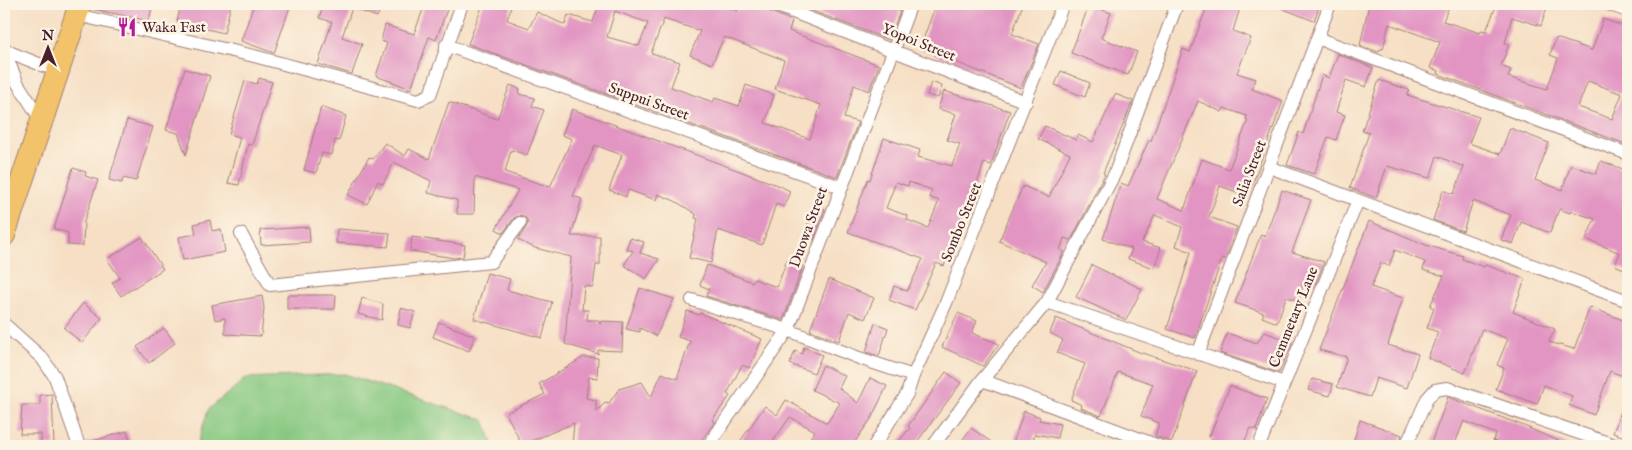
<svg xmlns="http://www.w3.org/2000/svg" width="1632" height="450" viewBox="0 0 1632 450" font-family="'IM FELL English',serif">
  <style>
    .green { fill: #85c77f; stroke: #687355 }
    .building { fill: #e295c3; fill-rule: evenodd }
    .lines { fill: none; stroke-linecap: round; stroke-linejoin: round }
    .street-casing { stroke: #a07f78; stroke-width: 14 }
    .highway-casing { stroke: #a07f78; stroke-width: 24 }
    .street { stroke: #fff; stroke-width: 12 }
    .highway { stroke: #f2c36a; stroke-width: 22 }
    .labels { text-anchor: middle; stroke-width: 5; stroke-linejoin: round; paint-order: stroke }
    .poi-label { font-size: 15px; fill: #4a1f2b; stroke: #fcf5e5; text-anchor: start }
    .street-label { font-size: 15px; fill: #4a1f2b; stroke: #fcf5e5 }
  </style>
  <rect width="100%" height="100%" fill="#fcf5e5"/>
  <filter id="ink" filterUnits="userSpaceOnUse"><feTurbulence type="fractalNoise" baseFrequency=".02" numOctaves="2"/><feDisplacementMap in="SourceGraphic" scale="10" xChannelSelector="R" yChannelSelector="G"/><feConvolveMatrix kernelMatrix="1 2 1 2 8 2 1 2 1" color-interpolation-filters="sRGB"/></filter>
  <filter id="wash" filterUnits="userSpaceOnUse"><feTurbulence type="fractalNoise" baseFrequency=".0096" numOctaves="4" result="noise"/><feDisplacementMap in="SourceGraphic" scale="20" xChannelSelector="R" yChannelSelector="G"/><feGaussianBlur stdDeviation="1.12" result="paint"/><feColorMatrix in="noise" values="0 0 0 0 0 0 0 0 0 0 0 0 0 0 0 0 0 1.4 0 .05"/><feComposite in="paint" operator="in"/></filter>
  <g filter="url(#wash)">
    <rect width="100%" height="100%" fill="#f6dfc4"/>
    <path class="green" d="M345,374L484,420L493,446H197L208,410L246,378Z"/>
    <g id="blocks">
      <path class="building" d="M93,4H139L152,7L149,21L93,9Z
        M181,4H231L224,33L177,22Z
        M254,4H291L274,53L241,41Z
        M324,4H382L377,17L352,8L342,37L362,44L352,74L318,64L332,22L319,18Z
        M425,4H449L436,40L429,37L411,89L376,76L387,43L381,41L385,25L414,34Z
        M483,4H512L507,20L529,28L537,12L565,25L568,15L593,22L599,4H719L738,11L739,4H764L769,11L792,21L789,31L879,65L869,91L854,85L844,118L858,122L837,177L468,44ZM615,11L648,23L639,46L607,37ZM664,19L700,31L690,55L712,64L724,37L784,60L775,89L821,105L810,139L765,123L774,95L746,85L739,106L715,98L713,102L671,87L680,62L651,53Z
        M794,4H877L900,11L889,40Z
        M936,4H1023L1012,34L1039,44L1021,88L920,48Z
        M1208,4H1226L1240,8L1233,31L1251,38L1237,73L1256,79L1252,89L1283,101L1248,196L1220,186L1209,217L1237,227L1225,259L1222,258L1195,338L1167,329L1191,252L1176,246L1182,227L1155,215L1142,242L1161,248L1154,268L1128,259L1132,249L1103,239L1121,183L1128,186L1149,140L1151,141L1183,49L1190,52ZM1198,101L1222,112L1224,108L1247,116L1246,119L1248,120L1229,169L1202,159L1184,210L1157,199Z
        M1271,4H1320L1314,21Z
        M1369,4H1450L1443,21L1480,33L1481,30L1486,31L1497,4H1548L1541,26L1512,17L1505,43L1509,44L1501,66L1511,70L1508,77L1547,89L1558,58L1550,55L1556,38L1592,50L1603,19L1628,28V145L1438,74L1439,71L1430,68L1440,42L1389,24L1383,49H1380L1378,52L1360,45ZM1588,81L1622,94L1612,119L1578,107Z
        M1089,5L1111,13L1101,38L1137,52L1128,75L1071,53Z
        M1338,54L1373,68L1366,87L1346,80L1336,112L1345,115L1336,140L1328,137L1314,174L1287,165L1299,132L1303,134L1322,75L1329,78Z
        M185,69L210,76L186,155L178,133L166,130Z
        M1061,71L1090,83L1085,97L1055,85Z
        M259,78L272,82L252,145L248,144L239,185L228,183L240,137L229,134L245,81L257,84Z
        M1379,80L1409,90L1407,95L1479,117L1469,143L1500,154L1510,128L1549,143L1535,180L1562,190L1571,165L1596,174L1601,161L1628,171V271L1615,265L1620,253L1586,239L1595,219L1571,211L1570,213L1559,209L1550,233L1521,222L1513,244L1501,240L1511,215L1473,201L1463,231L1433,220L1443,190L1454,194L1464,167L1437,156L1430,178L1387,166L1376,198L1350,188L1369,133L1362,131Z
        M931,82L942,86L938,98L927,95Z
        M510,85L520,89L519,94L535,98L532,106L544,110L527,155L511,150L505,172L550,187L572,139L562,135L572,109L780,186L790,191L784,207L776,204L762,245L718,230L711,263L689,258L698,219L695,218L696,214L675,201L658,194L656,200L628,190L626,197L609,190L622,155L595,145L573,196L582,199L571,236H600V265H596L593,287L584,286L582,310H588L587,320H599L600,324L601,321L623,322L622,351L598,350V354L565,344L571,257L535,248L518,240L528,224L527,219L521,215L514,218L503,233L496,229L518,190L475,177L474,214H457V200L428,193L431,181L394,162L383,184L378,181L367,204L348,195L369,157L373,159L385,143L405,156L409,149L429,159L449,102L497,119Z
        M944,91L1010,111L991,165L984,163L968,210L944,266L936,263L915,310L889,300L894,286L907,291L923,259L848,232L868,179L870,180L884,138L920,150L918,157L952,166L960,144L947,140L956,114L938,109ZM896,182L908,186L909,182L932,190L929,197L939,201L928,228L907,220L908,216L886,208Z
        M1115,94L1133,101L1103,173L1105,174L1071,240L1064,238L1060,250L1064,252L1043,292L1032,285L1046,262L999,241L1023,186L1049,197L1070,154L1038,139L1045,126L1076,140L1078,135L1093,142Z
        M321,107L346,116L339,141L335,140L332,155L322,153L316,173L304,170Z
        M127,120L153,127L136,181L123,178L122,183L109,180Z
        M73,168L86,172L85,176L98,180L84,222L83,246L68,245V233L54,229Z
        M1282,190L1311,200L1292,252L1324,262L1316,283L1304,280L1299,300L1286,297L1277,323L1262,317L1264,313L1235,303L1261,234L1265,236Z
        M814,206L825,209L813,241L803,238Z
        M210,220L212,231L221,229L225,252L183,260L179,237L196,234L194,224Z
        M1369,221L1426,245L1463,256L1462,259L1484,267L1485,265L1525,279L1513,312L1555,329L1549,342L1574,349L1590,307L1628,322V378L1610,371L1594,415L1569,405L1572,396L1544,385L1537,404L1496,389L1504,368L1497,365L1508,339L1482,329L1465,373L1428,358L1438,332L1427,328L1434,308L1430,306L1444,276L1423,270L1425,262L1395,250L1389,266L1381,263L1371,287L1403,298L1388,345L1418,354L1407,388L1376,378L1370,397L1337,387L1347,357L1319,350Z
        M309,227L310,242L261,245L260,230Z
        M337,229L390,233L388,247L336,243Z
        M142,237L163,269L121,296L112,283L120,278L107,259Z
        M412,237L465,245L463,257L454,258L410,251Z
        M630,238L644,242L640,253L659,259L646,279L624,265L633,251L626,249Z
        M787,260L803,266L783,320L706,296L709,289L700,285L707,265L752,282L754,279L777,287Z
        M1092,265L1142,289L1126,320L1076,297Z
        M487,273L510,279L507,290L552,302L542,338L474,319Z
        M829,279L874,298L865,319L849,312L839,341L810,330Z
        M640,288L674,299L656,336L640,328V332L626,329Z
        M287,295H336L335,309H287Z
        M262,296L264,308L261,336L225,334V318L215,320L212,305Z
        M362,298L383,304L382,320L358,314Z
        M83,303L102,318L82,343L64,328Z
        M401,308L415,312L410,328L398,325Z
        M687,311L699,315L700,313L762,339L749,368L742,365L727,394L730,396L712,420L715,422L697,446H572L574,423L522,445L506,413L545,394L539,384L584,357L598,358L597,378L589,377L586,398L596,400V412L606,402L609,403L619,389L642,382L651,397L662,373L677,379L690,341L678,337Z
        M958,313L977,321L972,333L999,344L983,366L942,347Z
        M1056,318L1139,352L1197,371L1172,442L1155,436L1159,423L1141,416L1153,384L1118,372L1101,416L1081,408L1082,405L1071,400L1085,364L1057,353L1063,340L1050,333Z
        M439,322L475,336L469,351L433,337Z
        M875,323L888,328L879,356L866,352Z
        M164,328L175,343L149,363L137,347Z
        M1264,332L1292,342L1279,373L1220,353L1227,333L1257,343Z
        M804,347L822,355L814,373L790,364L795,351L802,354Z
        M823,365L845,376L839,388L858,403L870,378L887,386L871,419L852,446H806L815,431L790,417L770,446H750L741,440L765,406L777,415L786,400L827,423L840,403L812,390Z
        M946,372L961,383L914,446H895L910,428L908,426Z
        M1312,379L1333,384L1330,396L1308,390Z
        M1230,386L1267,399L1256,430L1251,428L1242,446H1212L1214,440L1209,437Z
        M52,394L54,445L41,446V434H20L22,405H40V395Z
        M1627,395L1628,396V438L1613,433Z
        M1448,397L1524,426L1570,446H1507L1493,441L1496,434L1464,421L1454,446H1430Z
        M1024,411L1040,417L1039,420L1060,424L1057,438L1035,434L1031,446H1012Z
        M1360,420L1402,435L1398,446H1352Z
        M971,428L997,446H958Z
        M127,431L132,446H87L86,443Z"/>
    </g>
  </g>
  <g filter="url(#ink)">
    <use href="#blocks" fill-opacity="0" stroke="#a07f78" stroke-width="1"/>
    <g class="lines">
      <defs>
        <path id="street" d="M772,4L1026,102
          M1608,4L1628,11
          M77,15L254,56L418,100L430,95L462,4
          M1317,38L1628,154
          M446,45L840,187
          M4,50L44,66L60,70
          M4,51L18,84L43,123
          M1269,167L1628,301
          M241,234L270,285L491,262L520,223
          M692,300L788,330L859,358L913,376
          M1047,302L1284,383
          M4,324L42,358L55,377L79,446
          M1198,354L1330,4
          M982,380L1159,446
          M708,446L788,330L911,4
          M874,446L907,394L913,376L946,303L1063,4
          M933,446L982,380L1047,302L1115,173L1177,4
          M1259,446L1358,200
          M1406,446L1427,399L1435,390L1447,388L1617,446"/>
        <path id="highway" d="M4,235L80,4"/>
      </defs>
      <use href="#street" class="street-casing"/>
      <use href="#highway" class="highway-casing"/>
      <use href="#street" class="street"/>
      <use href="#highway" class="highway"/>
    </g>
  </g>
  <defs>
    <symbol id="restaurant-bare" viewBox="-9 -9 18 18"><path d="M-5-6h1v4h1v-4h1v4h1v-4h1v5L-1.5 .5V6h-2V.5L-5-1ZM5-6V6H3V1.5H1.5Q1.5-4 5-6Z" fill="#b5179e" stroke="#fcf5e5" stroke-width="2.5" paint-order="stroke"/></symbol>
  </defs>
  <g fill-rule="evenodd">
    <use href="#restaurant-bare" x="113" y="13" width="28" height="28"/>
  </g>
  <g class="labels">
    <g class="poi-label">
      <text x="142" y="32">Waka Fast</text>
    </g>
    <g class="street-label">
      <text transform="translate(919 42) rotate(22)" y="5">Yopoi Street</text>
      <text transform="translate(649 101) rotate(20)" y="5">Suppui Street</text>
      <text transform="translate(1249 173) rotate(-69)" y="5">Salia Street</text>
      <text transform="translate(961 222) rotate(-68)" y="5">Sombo Street</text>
      <text transform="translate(808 227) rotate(-70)" y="5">Duowa Street</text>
      <text transform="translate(1293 317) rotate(-68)" y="5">Cemmetary Lane</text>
    </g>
  </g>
  <rect width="1632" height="450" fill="none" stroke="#fcf5e5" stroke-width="20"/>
  <g transform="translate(48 48)" stroke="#fcf5e5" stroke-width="4" paint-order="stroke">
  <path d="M0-4L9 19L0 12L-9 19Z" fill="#4a1f2b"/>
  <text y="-8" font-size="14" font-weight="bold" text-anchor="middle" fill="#4a1f2b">N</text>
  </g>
</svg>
